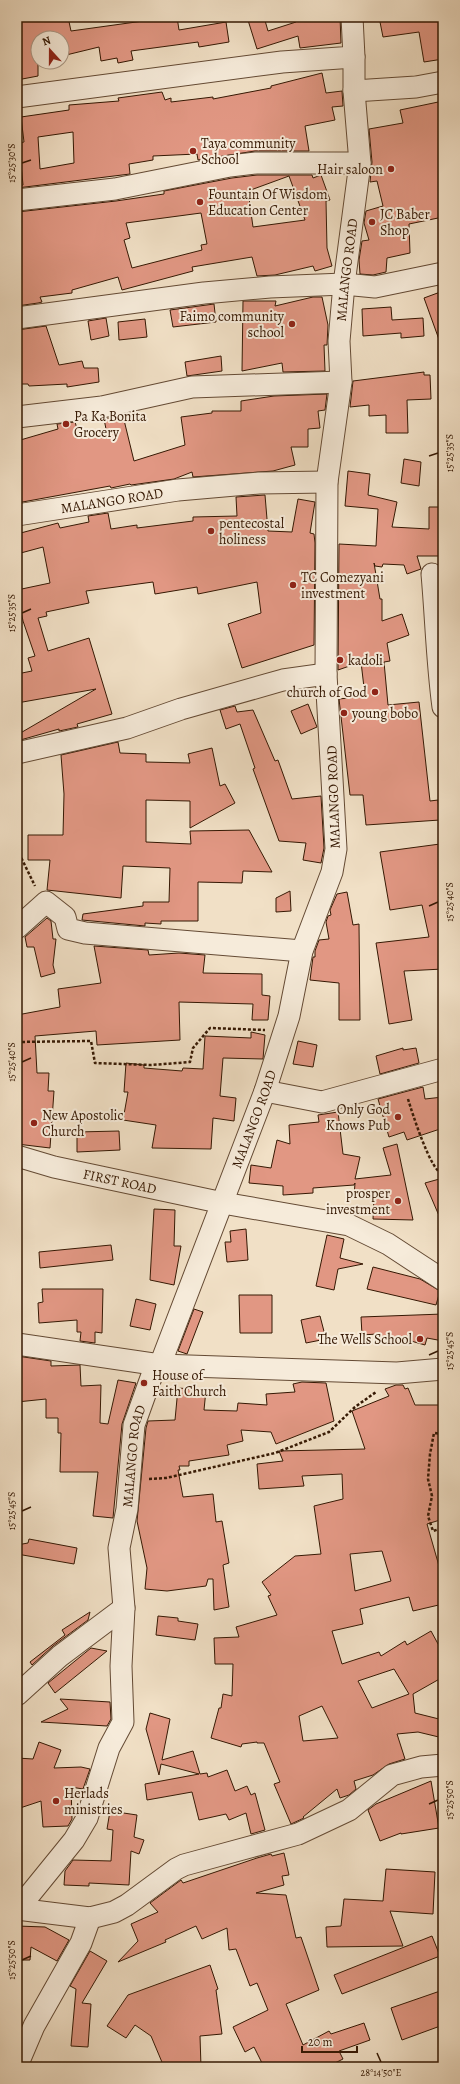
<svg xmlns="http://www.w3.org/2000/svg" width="460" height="2084" viewBox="0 0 460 2084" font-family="Alegreya,serif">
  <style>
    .building { fill: #e19783; stroke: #351803; fill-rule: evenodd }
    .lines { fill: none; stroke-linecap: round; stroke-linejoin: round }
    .street-casing { stroke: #644a34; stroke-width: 23 }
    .path { stroke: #351803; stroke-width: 2.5; stroke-dasharray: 3 2; stroke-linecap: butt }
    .street { stroke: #f6ebda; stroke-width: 21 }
    .ticks { fill: none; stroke: #351803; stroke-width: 1.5 }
    .poi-dot { fill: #8f2418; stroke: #f6ebda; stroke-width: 1.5 }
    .labels { text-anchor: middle; stroke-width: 4; stroke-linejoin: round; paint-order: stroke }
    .poi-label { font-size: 14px; fill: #351803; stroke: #f6ebda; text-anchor: start }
    .street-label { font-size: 14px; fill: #351803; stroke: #f6ebda }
    .neatline { fill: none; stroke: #351803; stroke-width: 1.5 }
    .ticks-label { font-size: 10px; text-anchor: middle; fill: #351803 }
  </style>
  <rect width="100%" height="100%" fill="#f1e0c6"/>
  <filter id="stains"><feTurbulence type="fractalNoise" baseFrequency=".005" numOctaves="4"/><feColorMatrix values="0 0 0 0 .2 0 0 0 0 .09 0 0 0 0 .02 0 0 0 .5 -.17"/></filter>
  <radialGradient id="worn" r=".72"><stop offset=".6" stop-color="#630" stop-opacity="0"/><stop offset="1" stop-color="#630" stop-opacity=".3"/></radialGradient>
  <path class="building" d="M17,17H68L71,31L172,17H177L179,30L226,22L229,42L199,47L198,42L131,51L133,60L118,63L117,58L101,61L99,47L62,56V38H38V62H40H38V76L17,80Z
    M247,17H264L268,31L296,22L295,17H340L341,43L300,48L298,36L257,49Z
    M379,17H437L443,38V59L424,62L419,32L383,37Z
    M322,73L326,93L342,91L343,106L332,107L335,120L305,126L309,151H255L198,160L197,154L153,156V160L129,164L130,174L17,188V186L23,185L19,143L24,142L21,117L69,110V105L119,101L118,98L162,92L165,100L171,98V102L213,97V99L271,88V86ZM73,132L74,163L40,169L38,137Z
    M443,101V217L409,224L410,253L387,258L386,272L373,275L360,274L359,260L362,241L369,240L364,223L366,211L383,206L377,181L370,182L372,162L369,129L403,123L400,110Z
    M257,175H312L313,178L321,175L330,200L326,201L327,248L332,266L315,271L313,266L275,275L257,276L252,257L192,267L193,271L122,290L118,277L72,290V293L40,297L42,302L38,303L17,306V212L116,201L164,194V191L232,178ZM289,176L305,220L253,227L248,191ZM201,213L207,244L201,245L202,250L132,268L124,240L130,238L126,223Z
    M443,291V345H441L424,298Z
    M313,297H322L328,325L327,345H324L325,371L283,372L282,363L242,371L243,301H276L275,306Z
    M214,304L216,322L173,327L170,310Z
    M391,307L392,320L423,318L424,336L401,338V333L363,336L362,309Z
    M106,318L109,336L91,340L88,321Z
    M145,319L147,337L119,340L118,322Z
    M46,326L59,365L82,361L84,368H98L99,382L67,387V384L29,386L28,384H17V330Z
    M221,356L222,371L187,376L185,362Z
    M424,372V375H430L431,399L407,400L408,433H386V415L369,416V405L350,407L353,381Z
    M327,394L325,410L318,411L320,428L308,429V447H291L295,465L273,471L193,477L192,472L174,479L131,485L130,484L111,488L110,486L17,503V441L58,429L57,424L75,422L79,435L106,429L104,419L128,414L129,418L124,420L134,461L185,445L181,417L212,413V411H241V401L274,396Z
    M404,459L421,462L419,486L401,483Z
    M348,471L370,474L368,495L397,502L392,527L429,529V507H443V556H417L421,569L407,574L404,565L383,564L382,567L375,566L374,563L380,599H382V621L402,614L409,635L387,643L390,661L384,662L388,705L419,702L430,801L438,800L440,820L366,825L363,795H350L339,699L365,696L361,662L338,670L339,544L376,546L378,509L345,506Z
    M265,495L268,531L292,532L298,499L315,502L310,533L314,534L315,543L314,645L242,668L228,624L261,613L257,582L198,594L197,587L155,594L153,582L86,591L89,603L46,612L47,616L38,618L48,651L89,638L112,714L77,724L78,727L59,731V729L17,741V735L96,689L17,703V674L32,671L28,658L35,656L23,621L17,590L50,583L43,547L17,554V534L58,523L60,528L89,522L88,516L108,513L111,529L137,525V528L193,521V517L237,516L236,497Z
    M308,704L317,727L301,734L291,711Z
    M235,706L237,712L253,710L275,761L278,760L292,799L321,796L324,848L321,863L303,860L306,843L279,841L253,769L255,768L240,724L226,729L220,710Z
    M118,742L120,753L146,754V762L190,763L188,754L212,748L220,786L225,784L235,803L190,828V801L146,800V842L191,844L190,831L249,830L272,872L243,871L242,883L198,882V921H161V924L145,923V926L82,920L83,914L143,906V902H169L170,868L123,866L121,898L47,890L50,860H28V835H63L64,794L61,755Z
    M440,844L443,875V969L404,971L412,1020L389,1024L376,943L429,937L422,905L390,910L380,852Z
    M290,891L291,911L276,912V898Z
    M347,892L353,925L359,924L360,1020H339V983L310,980L313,957H315V951L319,940L329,939L326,922L328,916L331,915L330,910L337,894Z
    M47,918L51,921L53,939H56L53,965L55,973L41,977L34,947H27L25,937Z
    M94,946L148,950L149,955L179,953L205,955L203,973L262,974V995L270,996L268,1020H252L253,1004L179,1002L180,1040L97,1045L96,1031L35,1036L37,1073H49L48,1091H54L50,1148L17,1144V1015L60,1007L58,989L101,983Z
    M251,1032L265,1035L263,1059L223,1058L220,1096L236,1098L234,1121L213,1118L211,1149L152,1148L156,1125L123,1120L128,1092H124L126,1063L144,1065V1068L182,1071L183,1068L203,1069L205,1036L251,1038Z
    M298,1041L317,1045L313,1067L293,1064Z
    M403,1048V1050L416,1048L419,1063L380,1074L376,1056Z
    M423,1087L425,1099L443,1097V1128L407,1140L404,1132L389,1137L378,1099Z
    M338,1112L343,1154L360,1157L355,1179L391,1175L383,1148L397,1144L413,1220L373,1219L374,1197H354L355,1183L354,1185L313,1188V1193L283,1195V1186L249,1183L251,1165L271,1168L277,1140L290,1144L289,1125L319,1122L318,1115Z
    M119,1131L120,1150L77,1152V1132Z
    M443,1178V1225L425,1183Z
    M154,1209L175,1210L174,1246H181L174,1285L150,1280Z
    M246,1229L248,1260L227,1262L225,1242H231L230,1231Z
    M327,1235L344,1239L340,1258L363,1264L338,1269L334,1290L316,1286Z
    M111,1245L113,1260L40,1268L39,1252Z
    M373,1267L420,1279L440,1291L436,1305L367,1289Z
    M42,1289H103L102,1333L95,1332V1343L80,1341L81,1332H77V1320L39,1323L38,1303L43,1302Z
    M239,1295H272V1333H240Z
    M136,1299L156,1304L150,1330L130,1326Z
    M194,1309L203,1312L187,1354L178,1351Z
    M443,1314V1341L427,1338L425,1345L404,1339L403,1341L377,1339V1334L362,1335L361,1317Z
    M320,1316L326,1339L306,1343L301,1320Z
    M17,1356L51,1361V1366L80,1365L81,1386L101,1385L100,1423L108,1424L118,1380L136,1383L122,1424L113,1518L93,1516L98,1472H60L61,1433H58V1418H46V1399L17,1402Z
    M302,1382L326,1383L334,1421L276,1444L271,1432L241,1430L243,1441L227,1445L229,1455L189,1461V1466H179L180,1470H178L183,1497L213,1494L216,1522L222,1521L229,1563L223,1565L229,1607L214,1610L213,1579H208L206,1586L167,1591L145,1589L147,1568L137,1521L146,1428L148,1421L175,1420L178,1388L206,1390L204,1410L237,1411L238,1403L267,1405L266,1394L295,1392L293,1384Z
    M396,1385H403L405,1389L408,1388L415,1405H443V1461L440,1520L427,1524L443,1580V1604L413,1611L409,1597L360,1609L363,1624L332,1631L342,1664L379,1652L381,1656L405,1641L407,1645L431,1631L443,1653V1677L413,1694L415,1713L443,1720V1738L418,1732L397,1734L405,1759L389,1764L373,1775L354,1781L356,1789L349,1795L340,1798L337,1789L303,1817L304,1818L291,1824L274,1784L280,1782L264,1743H257V1742L242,1744L241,1747L211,1738L219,1708H221L223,1694L232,1696L233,1664H215L214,1638L239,1637L236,1627L277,1615L268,1596L271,1595L262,1582L295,1556L321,1554L314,1506L343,1499L342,1474L302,1476L304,1486L259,1489L257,1464L283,1461L279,1451L365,1449L352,1411L389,1396L385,1389ZM382,1551L391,1581L355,1591L350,1554ZM394,1669L409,1694L372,1708L358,1681ZM322,1706L338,1738L303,1741L299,1716Z
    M29,1539L77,1548L74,1564L17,1554V1545L28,1543Z
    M90,1612L88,1620L53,1646L32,1665L30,1662L65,1635L62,1630Z
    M158,1616L178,1618V1621L198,1624L195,1640L156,1635Z
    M91,1648L107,1651L55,1693L48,1683Z
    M60,1699L110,1702L111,1719L107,1726L41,1722L68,1709Z
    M150,1713L170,1719L162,1760L193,1751L200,1774L207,1773L208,1777L227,1770L235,1791L247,1786L251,1795L255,1793L265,1830L251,1834L246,1813L229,1820L226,1814L199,1820L192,1792L147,1800L145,1784L199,1774L161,1764L159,1775L146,1729Z
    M39,1742L61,1750L54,1768L81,1767L90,1769L83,1789L71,1787L72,1819L68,1826L43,1827L41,1801L17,1809V1758L33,1759Z
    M431,1781L439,1828L401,1834V1833L380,1841L368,1810L376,1804Z
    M110,1811L137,1815L134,1837L144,1840L139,1854L131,1851L129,1885L89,1883V1886L64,1885L65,1871L73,1860L111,1861L113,1830L107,1829Z
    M284,1853L289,1875L282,1876L284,1885L256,1893L286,1895L296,1938L301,1937L319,1990L286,2004L303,2045L329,2031L331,2034L364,2023L370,2040L339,2051L343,2059L327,2067H264L254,2047L245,2052L233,2027L268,2010L257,1983L250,1986L236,1949L229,1950L227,1928L202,1939L196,1926L165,1940L166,1942L118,1962L138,1941L131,1924L158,1912L150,1903L181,1880L183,1883L257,1858L271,1854L272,1856Z
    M386,1869L435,1872L433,1914L390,1911L403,1946L327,1947L326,1927L341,1926L344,1899L383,1901Z
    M17,1926L45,1927L69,1940L57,1961L31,1947L30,1960H17Z
    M432,1936L440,1956L342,1994L334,1975Z
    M90,1951L107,1961L82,2003L91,2004L88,2047L71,2046L76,1989L70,1986Z
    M210,1965L218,1989L216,1990L222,2034L200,2036L201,2067H164L151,2036L135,2025L126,2038L107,2026L128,1995Z
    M443,1990V2025L402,2040L391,2008Z"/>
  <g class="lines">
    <defs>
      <g id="street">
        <path d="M354,91L416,87L443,82"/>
        <path d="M17,97L282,62L354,57L352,17"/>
        <path d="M17,200L115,189L230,166L256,163H360"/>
        <path d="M17,318L204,293L270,287L344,284L375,287L443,273"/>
        <path d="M17,417L102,407L192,387L341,382"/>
        <path id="s1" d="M17,515L178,490L259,483L327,482"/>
        <path d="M432,574C436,619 437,663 443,707"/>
        <path d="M17,753L127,728L181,709L283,680L326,674"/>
        <path d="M17,928L46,902L65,917L68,929L85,933L302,951"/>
        <path d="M265,1091L322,1102L443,1069"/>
        <path id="s2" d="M17,1156L54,1167L223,1203L349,1225L388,1244L443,1280"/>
        <path d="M17,1344L160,1365L397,1373L443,1369"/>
        <path d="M17,1695L60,1656L124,1608"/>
        <path d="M17,1909L90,1918L114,1912L127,1905L176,1869L184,1865L298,1834L349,1810L392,1775L421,1767L443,1765"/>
        <path id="s3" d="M18,1909L74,1840L87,1818L109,1748L123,1722L121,1666L124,1608L119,1548L127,1509L134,1425L152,1375L160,1365L265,1091L289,1016L302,951L332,872L336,849L326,674L327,482L341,382L339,341L344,284L360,163L354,91V57"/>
        <path d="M17,2066L34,2026L81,1943L90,1918"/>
      </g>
    </defs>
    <use href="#street" class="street-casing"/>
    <path class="path" d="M17,849L35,886
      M17,1042L91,1041L95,1063L151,1065L190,1062L193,1048L210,1028L265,1030
      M408,1099C412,1112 431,1173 443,1174
      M443,1434L434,1433L430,1454L428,1479L432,1496L428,1516L433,1531L443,1528
      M149,1479L166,1478L275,1453L329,1432L355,1407L376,1392"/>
    <use href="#street" class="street"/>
  </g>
  <path class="ticks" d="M22,163L31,160M429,456L438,453M22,613L31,609M429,906L438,902M22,1062L31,1058M429,1355L438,1351M22,1511L31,1507M429,1804L438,1800M22,1960L31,1956M377,2053L381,2062"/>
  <g class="poi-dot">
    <circle cx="193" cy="151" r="4"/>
    <circle cx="391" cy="169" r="4"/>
    <circle cx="200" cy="202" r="4"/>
    <circle cx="372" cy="222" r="4"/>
    <circle cx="292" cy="324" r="4"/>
    <circle cx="66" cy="424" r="4"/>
    <circle cx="211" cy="531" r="4"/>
    <circle cx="293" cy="585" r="4"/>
    <circle cx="340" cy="660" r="4"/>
    <circle cx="375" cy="692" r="4"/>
    <circle cx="344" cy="713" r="4"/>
    <circle cx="398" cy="1117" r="4"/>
    <circle cx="34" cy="1123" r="4"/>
    <circle cx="398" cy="1201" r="4"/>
    <circle cx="420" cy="1339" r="4"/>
    <circle cx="144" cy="1383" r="4"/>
    <circle cx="56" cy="1801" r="4"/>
  </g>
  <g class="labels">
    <g class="poi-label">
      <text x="201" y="148">Taya community<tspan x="201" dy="16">School</tspan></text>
      <text x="383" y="174" text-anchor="end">Hair saloon</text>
      <text x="208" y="199">Fountain Of Wisdom<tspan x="208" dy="16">Education Center</tspan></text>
      <text x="380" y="219">JC Baber<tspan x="380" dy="16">Shop</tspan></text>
      <text x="284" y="321" text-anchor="end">Faimo community<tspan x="284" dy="16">school</tspan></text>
      <text x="74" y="421">Pa Ka Bonita<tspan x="74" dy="16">Grocery</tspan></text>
      <text x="219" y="528">pentecostal<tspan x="219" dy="16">holiness</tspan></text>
      <text x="301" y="582">TC Comezyani<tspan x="301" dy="16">investment</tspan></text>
      <text x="348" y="665">kadoli</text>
      <text x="367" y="697" text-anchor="end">church of God</text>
      <text x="352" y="718">young bobo</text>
      <text x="390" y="1114" text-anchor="end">Only God<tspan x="390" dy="16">Knows Pub</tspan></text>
      <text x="42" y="1120">New Apostolic<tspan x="42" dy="16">Church</tspan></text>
      <text x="390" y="1198" text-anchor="end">prosper<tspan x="390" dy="16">investment</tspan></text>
      <text x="412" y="1344" text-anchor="end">The Wells School</text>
      <text x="152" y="1380">House of<tspan x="152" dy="16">Faith Church</tspan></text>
      <text x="64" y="1798">Herlads<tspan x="64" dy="16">ministries</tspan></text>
    </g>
    <g class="street-label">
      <text dy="5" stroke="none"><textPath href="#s3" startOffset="1709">MALANGO ROAD</textPath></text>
      <text dy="5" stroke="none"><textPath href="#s1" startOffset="96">MALANGO ROAD</textPath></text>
      <text transform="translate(333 797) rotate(-92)" y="5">MALANGO ROAD</text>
      <text dy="5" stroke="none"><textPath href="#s3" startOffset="845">MALANGO ROAD</textPath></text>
      <text dy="5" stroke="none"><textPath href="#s2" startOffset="106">FIRST ROAD</textPath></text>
      <text dy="5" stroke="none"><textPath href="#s3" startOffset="485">MALANGO ROAD</textPath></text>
    </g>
  </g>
  <rect width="460" height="2084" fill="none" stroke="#f1e0c6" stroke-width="44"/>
  <g transform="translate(50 50) rotate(339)"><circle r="19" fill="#f6ebda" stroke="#a99784"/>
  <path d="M0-3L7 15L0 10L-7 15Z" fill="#8f2418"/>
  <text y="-6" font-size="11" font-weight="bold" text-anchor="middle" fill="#351803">N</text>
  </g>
  <path d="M302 2046v6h55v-6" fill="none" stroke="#351803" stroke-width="2"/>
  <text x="308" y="2046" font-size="12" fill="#351803" stroke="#f6ebda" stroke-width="3" paint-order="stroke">20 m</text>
  <rect x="22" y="22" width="416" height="2040" class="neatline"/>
  <g class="ticks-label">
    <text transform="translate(11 163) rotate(-90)" y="4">15°25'30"S</text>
    <text transform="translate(449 453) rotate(-90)" y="4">15°25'35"S</text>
    <text transform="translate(11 613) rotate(-90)" y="4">15°25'35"S</text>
    <text transform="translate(449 902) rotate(-90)" y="4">15°25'40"S</text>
    <text transform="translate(11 1062) rotate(-90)" y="4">15°25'40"S</text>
    <text transform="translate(449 1351) rotate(-90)" y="4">15°25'45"S</text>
    <text transform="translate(11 1511) rotate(-90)" y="4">15°25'45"S</text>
    <text transform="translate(449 1800) rotate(-90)" y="4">15°25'50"S</text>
    <text transform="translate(11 1960) rotate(-90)" y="4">15°25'50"S</text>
    <text x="381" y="2076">28°14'50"E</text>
  </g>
  <rect width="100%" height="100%" filter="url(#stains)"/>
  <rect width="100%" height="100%" fill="url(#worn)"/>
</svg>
